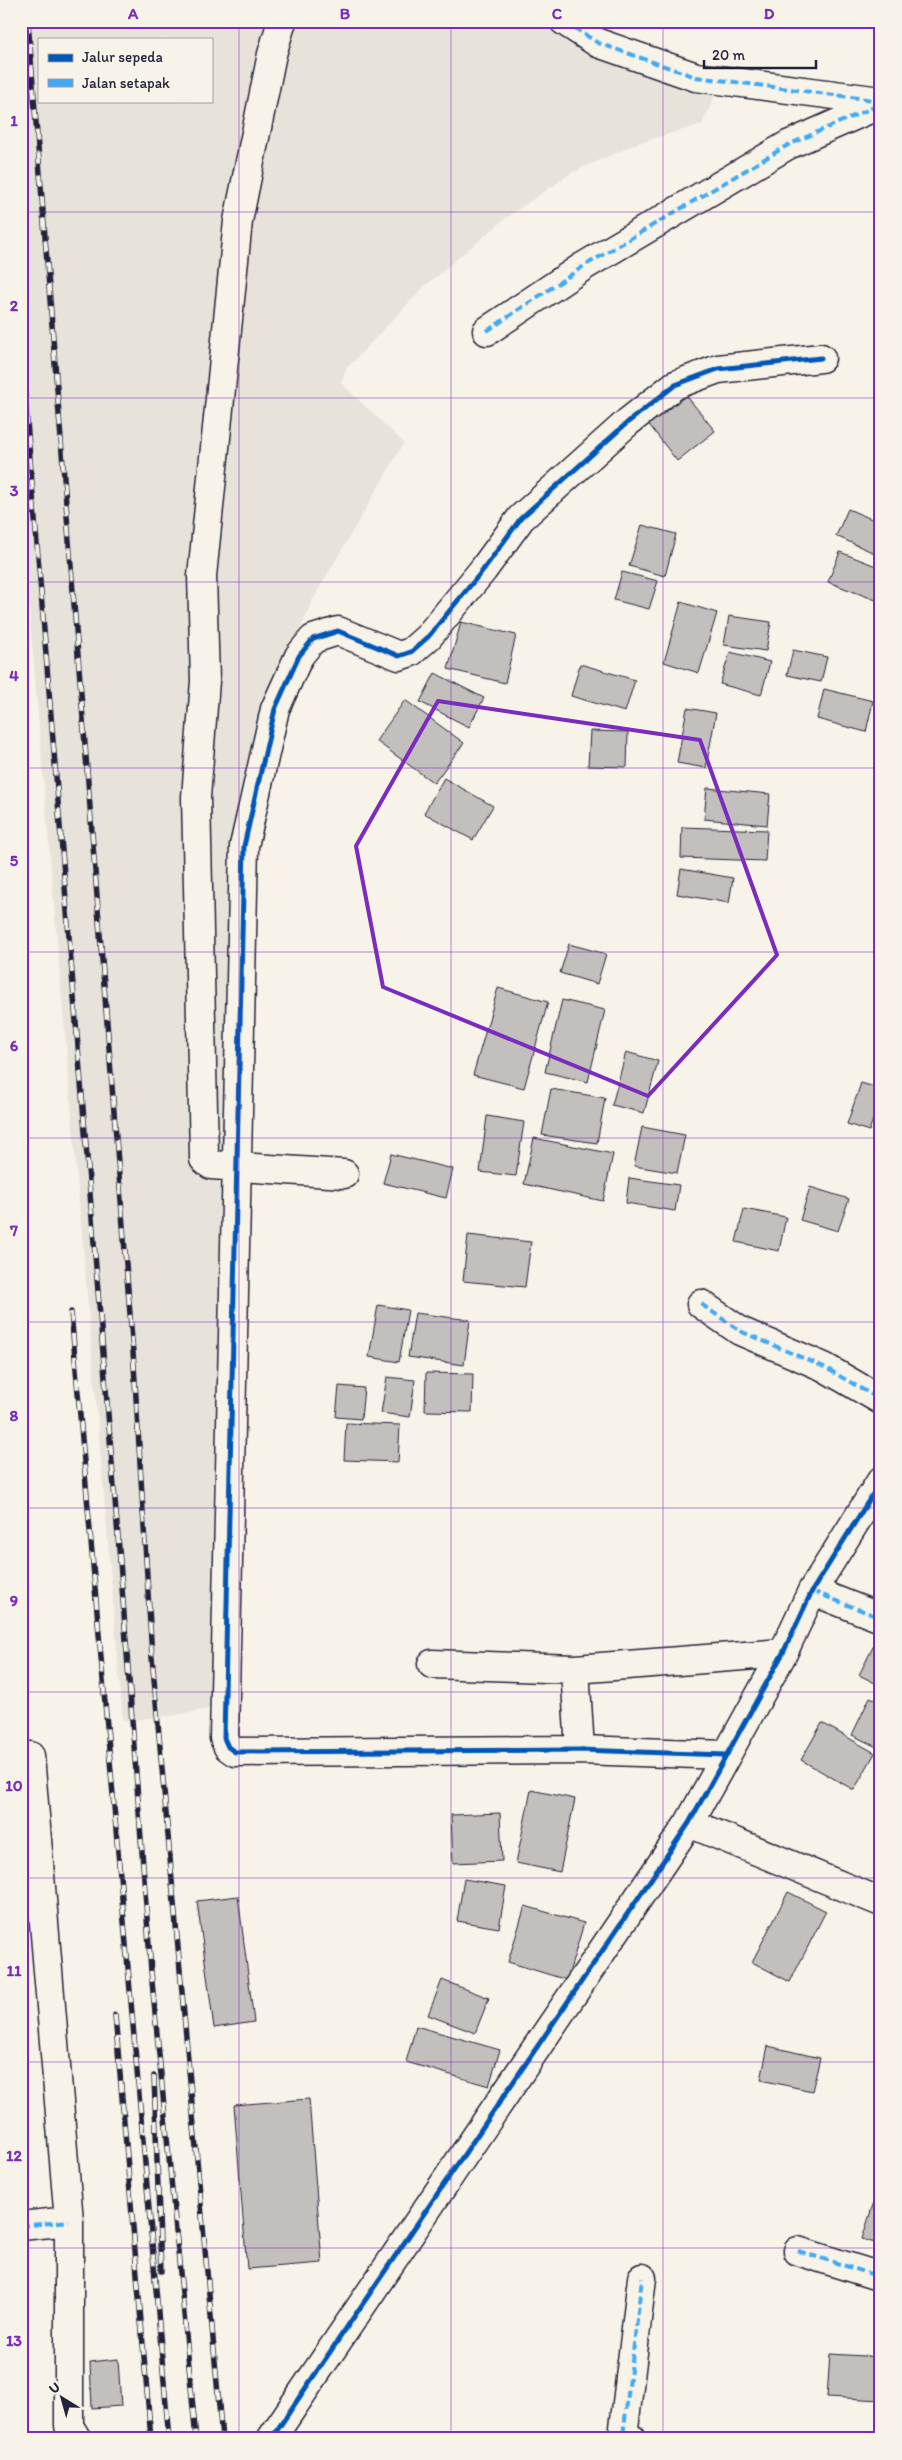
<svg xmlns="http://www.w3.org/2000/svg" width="902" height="2460" viewBox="0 0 902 2460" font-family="Itim,sans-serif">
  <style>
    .built { fill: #e7e3db; fill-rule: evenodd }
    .building { fill: #c2bfbd; stroke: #22223b }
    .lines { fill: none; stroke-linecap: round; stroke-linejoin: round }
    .street-casing { stroke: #22223b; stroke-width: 31 }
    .street { stroke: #f7f3e8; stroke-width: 28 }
    .rail-casing { stroke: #22223b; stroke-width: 5.5 }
    .rail { stroke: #f7f3e8; stroke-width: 4; stroke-dasharray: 11; stroke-linecap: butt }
    .quiet { stroke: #3fa9f5; stroke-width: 4; stroke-dasharray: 8 4; stroke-linecap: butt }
    .cycleway-casing { stroke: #f7f3e8; stroke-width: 8 }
    .cycleway { stroke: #0057b8; stroke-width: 5 }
    .marked { fill: none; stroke: #7b2cbf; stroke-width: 4; stroke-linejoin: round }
    .grid { fill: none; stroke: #7b2cbf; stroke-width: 1; stroke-opacity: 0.55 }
    .neatline { fill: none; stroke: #7b2cbf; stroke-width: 2 }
    .grid-label { font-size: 16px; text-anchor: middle; font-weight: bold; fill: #7b2cbf }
  </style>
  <rect width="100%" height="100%" fill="#f7f3e8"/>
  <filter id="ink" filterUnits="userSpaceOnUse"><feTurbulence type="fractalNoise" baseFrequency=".02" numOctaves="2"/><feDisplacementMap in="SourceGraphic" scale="10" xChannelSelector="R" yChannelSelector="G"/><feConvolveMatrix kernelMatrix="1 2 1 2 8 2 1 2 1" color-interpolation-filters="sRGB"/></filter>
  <g filter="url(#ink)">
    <path class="built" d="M21,21H534L577,46L663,81L716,94L702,124L636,144L571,173L506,218L426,285L347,368L341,383L404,443L312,601L262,720L224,1253L213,1488L214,1708L170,1716L123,1721L21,513ZM39,39H211V101H39Z"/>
    <path class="building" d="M681,389L715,431L677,461L644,418Z
      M848,509L881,523V556L836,536Z
      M642,525L676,534L665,576L629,566Z
      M840,552L881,568V602L828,582Z
      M622,572L658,581L649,609L614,600Z
      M681,602L717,613L699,673L664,662Z
      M729,616L771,622L766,651L724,645Z
      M461,622L516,635L505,683L448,669Z
      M793,650L827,657L821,682L787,675Z
      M730,652L770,662L761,695L720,684Z
      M580,664L635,680L625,712L571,696Z
      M435,673L484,698L469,727L420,702Z
      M824,689L873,701L866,732L817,719Z
      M405,700L464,743L434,783L376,741Z
      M687,708L716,713L706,768L677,763Z
      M590,731L628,732L627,767L588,766Z
      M444,778L493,806L473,840L424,813Z
      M707,788L770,794L767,825L704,819Z
      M682,827L767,830L765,861L681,858Z
      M681,869L733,878L729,903L677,894Z
      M569,944L606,954L597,984L560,973Z
      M498,988L548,1002L524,1088L473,1075Z
      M562,1000L605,1010L588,1082L545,1072Z
      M626,1052L658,1061L644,1113L612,1105Z
      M861,1083L881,1089V1096L869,1131L847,1124Z
      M551,1089L605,1098L597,1143L542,1135Z
      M487,1116L524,1122L516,1176L480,1172Z
      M642,1127L685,1135L677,1173L634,1166Z
      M534,1138L613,1154L603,1201L524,1184Z
      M391,1154L453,1169L446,1198L383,1183Z
      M629,1178L679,1185L675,1211L626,1203Z
      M810,1187L849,1199L838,1231L800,1220Z
      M744,1209L786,1217L779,1251L736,1242Z
      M468,1235L531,1242L525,1287L463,1281Z
      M378,1305L408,1310L399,1362L369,1357Z
      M415,1313L470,1320L464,1365L408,1357Z
      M426,1373L473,1374L472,1412L425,1411Z
      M387,1377L415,1380L410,1417L381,1413Z
      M339,1386L364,1388L361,1419L336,1417Z
      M346,1423L400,1425L398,1462L344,1460Z
      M878,1637L881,1639V1686L859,1675Z
      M870,1697L881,1702V1749L852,1735Z
      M822,1723L875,1753L854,1790L801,1760Z
      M531,1790L575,1799L560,1872L516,1863Z
      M500,1813L502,1861L453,1863L451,1815Z
      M464,1879L506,1886L499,1928L457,1921Z
      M788,1892L826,1911L790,1982L752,1962Z
      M238,1896L254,2022L214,2028L197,1901Z
      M525,1906L584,1923L567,1980L508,1962Z
      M442,1980L489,1998L475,2033L428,2015Z
      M416,2026L500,2050L489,2086L406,2062Z
      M768,2046L820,2058L812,2091L761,2080Z
      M309,2099L322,2263L247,2269L234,2105Z
      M878,2189L881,2190V2245L862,2239Z
      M830,2354L881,2357V2400L827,2397Z
      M118,2359L121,2406L92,2408L90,2362Z"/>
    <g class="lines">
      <defs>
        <path id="street" d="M282,21L272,54L238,221L202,576L205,681L196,797L204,1155V1159L211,1165L344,1174
          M564,21L598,43L696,77L881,101
          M487,331L584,266L788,145L881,104
          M701,1304L740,1331L824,1367L881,1400
          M812,1591L881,1618
          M432,1664L575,1669L783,1653
          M575,1669L580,1750
          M726,1755L580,1750L235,1752L228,1747L224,1738L244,846L275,709L299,656L313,639L338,631L399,656L411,652L428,637L483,570L521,518L628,422L675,385L718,369L821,358
          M30,1756L69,2221V2426L77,2439
          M689,1823L881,1902
          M21,2226L69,2221
          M798,2251L881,2277
          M271,2439L689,1823L783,1653L812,1591L881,1481
          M632,2439L623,2436L642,2278"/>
      </defs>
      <use href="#street" class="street-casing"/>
      <use href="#street" class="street"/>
      <defs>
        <path id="rail" d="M28,21L134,1365L152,1657L222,2439
          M21,348L120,1561L151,1971L196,2439
          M71,1312L169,2439
          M115,2015L151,2439
          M154,2076L161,2271"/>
      </defs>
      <use href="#rail" class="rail-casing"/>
      <use href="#rail" class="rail"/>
      <path class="quiet" d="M564,21L598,43L696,77L881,101
        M487,331L584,266L788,145L881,104
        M701,1304L740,1331L824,1367L881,1400
        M812,1591L881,1618
        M21,2226L69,2221
        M798,2251L881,2277
        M632,2439L623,2436L642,2278"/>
      <defs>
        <path id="cycleway" d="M726,1755L580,1750L235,1752L228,1747L224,1738L244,846L275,709L299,656L313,639L338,631L399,656L411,652L428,637L483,570L521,518L628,422L675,385L718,369L821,358
          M271,2439L689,1823L783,1653L812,1591L881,1481"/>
      </defs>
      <use href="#cycleway" class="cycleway-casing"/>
      <use href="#cycleway" class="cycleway"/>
    </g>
  </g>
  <path class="marked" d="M438,701L700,740L777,955L648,1096L383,987L356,846Z"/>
  <path class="grid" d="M239,21V2439M451,21V2439M663,21V2439M21,212H881M21,398H881M21,582H881M21,768H881M21,952H881M21,1138H881M21,1322H881M21,1508H881M21,1692H881M21,1878H881M21,2062H881M21,2248H881"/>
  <rect width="902" height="2460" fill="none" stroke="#f7f3e8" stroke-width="55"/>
  <rect x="38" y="38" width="175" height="65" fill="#f7f3e8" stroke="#a29fa3"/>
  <rect x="48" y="54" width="25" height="8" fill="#0057b8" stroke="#a29fa3"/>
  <text x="82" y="62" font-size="15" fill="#22223b">Jalur sepeda</text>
  <rect x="48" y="79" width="25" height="8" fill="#3fa9f5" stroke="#a29fa3"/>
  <text x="82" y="88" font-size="15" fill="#22223b">Jalan setapak</text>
  <g transform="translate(62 2398) rotate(323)" stroke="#f7f3e8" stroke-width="4" paint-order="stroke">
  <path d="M0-4L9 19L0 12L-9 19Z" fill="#22223b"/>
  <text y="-8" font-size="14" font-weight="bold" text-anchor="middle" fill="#22223b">U</text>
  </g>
  <path d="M704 60v8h112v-8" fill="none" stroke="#22223b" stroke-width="2.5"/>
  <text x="712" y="60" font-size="15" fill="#22223b" stroke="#f7f3e8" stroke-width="4" paint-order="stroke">20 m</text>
  <rect x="28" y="28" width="846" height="2404" class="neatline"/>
  <g class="grid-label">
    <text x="133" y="19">A</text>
    <text x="345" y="19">B</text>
    <text x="557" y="19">C</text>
    <text x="769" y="19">D</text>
    <text x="14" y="126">1</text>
    <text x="14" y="311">2</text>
    <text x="14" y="496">3</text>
    <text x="14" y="681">4</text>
    <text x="14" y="866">5</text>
    <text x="14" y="1051">6</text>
    <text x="14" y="1236">7</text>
    <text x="14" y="1421">8</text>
    <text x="14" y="1606">9</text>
    <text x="14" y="1791">10</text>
    <text x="14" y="1976">11</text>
    <text x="14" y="2161">12</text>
    <text x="14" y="2346">13</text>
  </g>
</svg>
